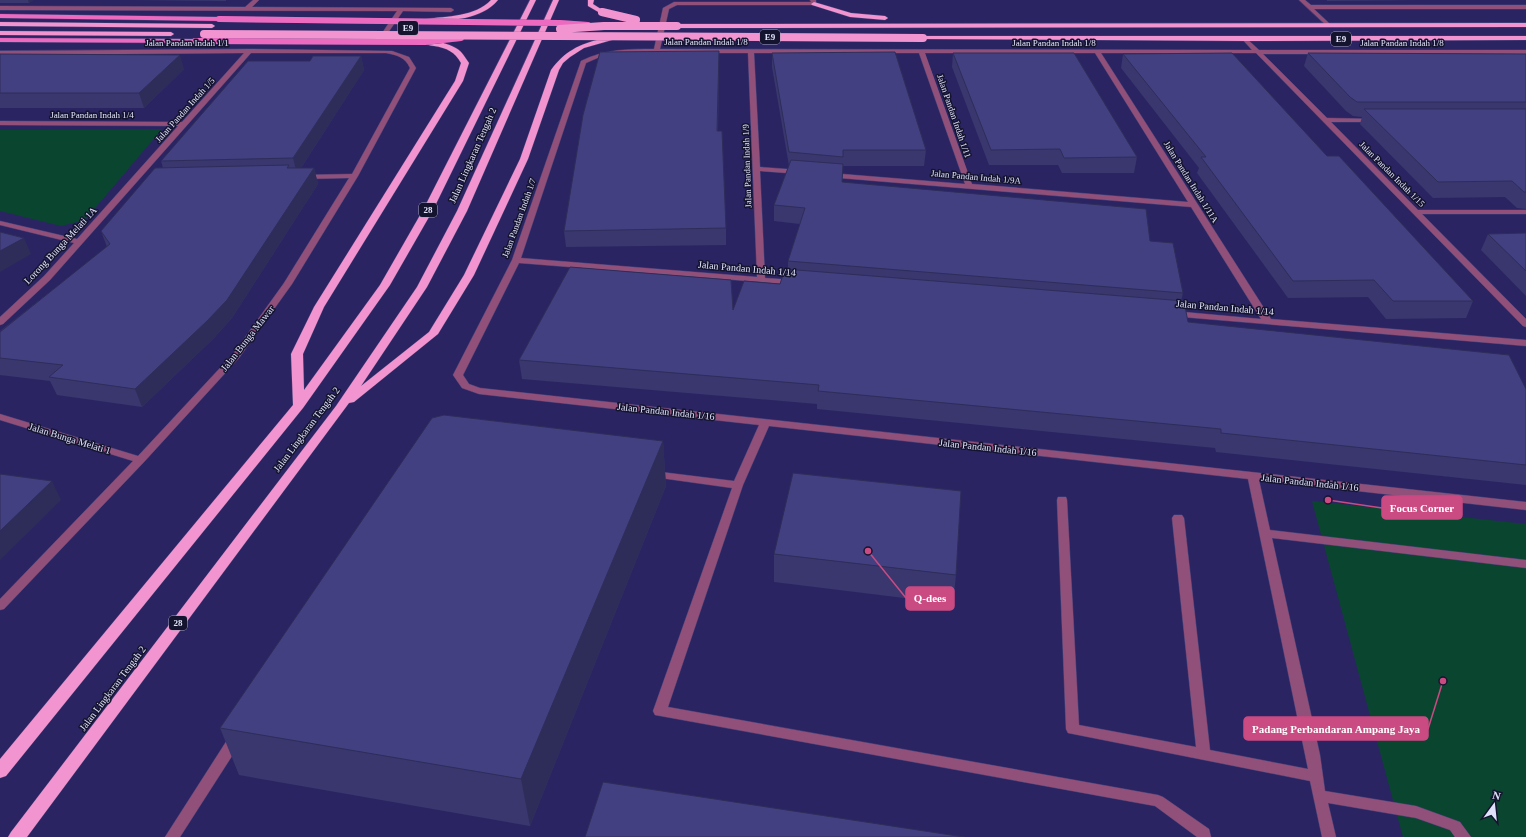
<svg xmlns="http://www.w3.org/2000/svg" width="1526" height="837" viewBox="0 0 1526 837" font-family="Georgia,serif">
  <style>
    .green { fill: #0a462f }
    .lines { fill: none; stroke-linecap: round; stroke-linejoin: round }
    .minor-casing { stroke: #433f77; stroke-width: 1 }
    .major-casing { stroke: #433f77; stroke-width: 1 }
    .highway-casing { stroke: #433f77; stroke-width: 1 }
    .minor { fill: #905079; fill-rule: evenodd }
    .major { fill: #ed6ac1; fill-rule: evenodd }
    .highway { fill: #f294cf; fill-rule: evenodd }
    .major-bridge-casing { stroke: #433f77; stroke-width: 6; stroke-linecap: butt }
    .highway-bridge-casing { stroke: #433f77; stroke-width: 8; stroke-linecap: butt }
    .major-bridge { stroke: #ed6ac1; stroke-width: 6 }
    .highway-bridge { stroke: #f294cf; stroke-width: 8 }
    .wall { fill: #39376e }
    .shaded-wall { fill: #2e2d5a }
    .building { fill: #424080; stroke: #2e2d5a }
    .labels { text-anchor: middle; stroke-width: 3; stroke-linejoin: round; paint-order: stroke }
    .shield { fill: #15142f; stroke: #a3a4bc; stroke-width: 1 }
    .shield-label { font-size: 9px; font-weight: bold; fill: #e0e2f9 }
    .far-street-label { font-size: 9px; fill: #e0e2f9; stroke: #15142f }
    .street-label { font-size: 10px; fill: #e0e2f9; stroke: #15142f }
    .leader { fill: none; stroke: #ca4a82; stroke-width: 1.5 }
    .callout-dot { fill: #ca4a82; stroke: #15142f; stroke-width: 1.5 }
    .callout { fill: #ca4a82; stroke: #ca4a82; stroke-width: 1.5 }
    .callout-label { font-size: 11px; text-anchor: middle; font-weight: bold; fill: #fff }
  </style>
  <rect width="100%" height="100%" fill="#2a2562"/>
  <path class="green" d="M162,129L85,220L61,226L0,211V130Z
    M1312,501L1526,524V837H1403Z"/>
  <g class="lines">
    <defs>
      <path id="minor" d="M253,0H259L252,7L451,8L454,10L451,12L403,11L381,43L379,44L376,42L397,11L0,10V6L245,7Z
        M810,0H816V5H677L669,9L660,49L1252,50L1242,39L1245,37L1259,50H1526V54H1263L1327,118L1376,119L1377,120L1374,122H1331L1418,210H1526V214H1422L1526,319V327L1523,326L1256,53H1101L1271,319L1526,340V346L1170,316L1169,314L1173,311L1261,319L1191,207L827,177L826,175L830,173L965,184L919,53H754L760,167L800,170L804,172L800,174L760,171L765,278L795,280L798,281L799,283L798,285L519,263L463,375L469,384L480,388L1526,502V510L1259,480L1270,530L1526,560V568L1272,538L1320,755L1325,791L1416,806L1460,822L1471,837H1455L1450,830L1416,818L1328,803L1336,837H1322L1310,781L1068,733L1066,729L1057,500L1058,497H1066L1067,500L1079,725L1196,747L1172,518L1174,515H1182L1184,518L1210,750L1308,769L1248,479L769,426L743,485L668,707L1158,795L1163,797L1209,829L1211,837H1197L1155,806L655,715L653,711L732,488L653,477L648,474L653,471L734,481L759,425L479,394L462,388L453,375L512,260L581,61C605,49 629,49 654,49L663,8L674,2H811ZM619,53H748L757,277L521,258L586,63L602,56ZM925,53H1095L1188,202L972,184Z
        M1299,0H1305L1311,5H1526V9H1314L1330,24L1331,25L1328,27Z
        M250,49L392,51L409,57L416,68L358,176L292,284L239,358L144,462L4,609L0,610V599L133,461L0,420V414L138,456L233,354L284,283L349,178L304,179H301V175L352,174L410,68C405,57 397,55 386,53H251L50,280L3,324L0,325V317L44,276L74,243L0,225V221L77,239L178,126L0,125V121L182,122L244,53L0,55V51Z
        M236,733L241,734L243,738L241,742L180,837H165L231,734Z"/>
      <path id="major" d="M0,14L219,17L222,19L219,21L0,18Z
        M0,38L195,39L198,41L195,43L0,42Z"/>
      <path id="highway" d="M491,0H498C482,20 450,20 426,23L423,21L426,19C447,16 475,17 491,0Z
        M530,0H536L433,210L390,285L303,408L6,776L0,778V759L293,405L291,354L314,307L455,81L461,63C455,52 447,48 434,46C429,45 425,45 421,42C428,37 456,45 461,52C464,55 466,59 469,63L463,81L324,307L303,354L304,390L380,285L423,210Z
        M553,0H559L467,211L427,287L361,386L429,332L464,275L520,159L551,70C564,52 579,44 601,39C607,37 614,35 619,36V38L584,48L570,57L563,63L559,70L528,159L474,275L438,334L354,402L349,403L27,837H8L11,832L336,406L417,287L457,211Z
        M588,0H594L593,4L604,11V13H600L588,6Z
        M814,2L851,13L885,16L888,18L885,20L850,17L812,5L811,4Z
        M0,22L212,24L215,26L212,28L0,26Z
        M1526,23V27L677,28L674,26L677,24Z
        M0,31L171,32L174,34L171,36L0,35Z
        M923,36H1526V40L1245,41L921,39V37Z"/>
    </defs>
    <use href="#minor" class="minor-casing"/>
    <use href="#major" class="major-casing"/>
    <use href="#highway" class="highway-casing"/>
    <use href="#minor" class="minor"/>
    <use href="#major" class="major"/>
    <use href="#highway" class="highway"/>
    <defs>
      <path id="major-bridge" d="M219,19L560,23L588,25
        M195,41L425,42L461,38"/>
      <path id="highway-bridge" d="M602,12L636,20
        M560,29L604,26H677
        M204,34L923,38"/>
    </defs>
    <use href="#major-bridge" class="major-bridge-casing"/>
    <use href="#highway-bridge" class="highway-bridge-casing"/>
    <use href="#major-bridge" class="major-bridge"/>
    <use href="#highway-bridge" class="highway-bridge"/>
  </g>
  <path class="wall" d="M0,0H33L29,3H0Z
    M132,0H226V1Z
    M1327,0H1421L1327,1Z
    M772,53L926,150L924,166H843L842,182L1150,241L1183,293L1181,301L1188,322L1526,389V485L1216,452L1215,448L817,409V404L522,379L519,360L733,310L780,284L788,269V261L800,224L774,221V205L789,166L772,67Z
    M953,53L1137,157L1134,173H1062L1058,165H989L952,67Z
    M1308,53L1526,54V209L1517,208L1505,197L1433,198L1360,124L1362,117L1353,116L1346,111L1304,66Z
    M0,54L184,69L144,108H0Z
    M1123,54L1327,156L1473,301L1466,318L1386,319L1368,297L1288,298L1197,173L1199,168L1121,68Z
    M361,56L364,70L301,168H314L318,184L232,318L213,339L142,407L57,395L50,381L0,375V331L107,247L101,231L163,168L161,161L310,61Z
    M719,65L718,131L726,228V245L566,247L564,231Z
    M1526,233V296L1481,250L1488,234Z
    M663,441L666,486L530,826L239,775L220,728Z
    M774,554L956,575L953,604L774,582Z"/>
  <path class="shaded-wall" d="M28,0H33L29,3Z
    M719,51V65L717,146V131Z
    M180,55L184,69L144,108L139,93Z
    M361,56L364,70L297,174L293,158Z
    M314,168L318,184L232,318L213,339L142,407L135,389Z
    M24,238L31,254L0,272V251Z
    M663,441L666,486L530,826L521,779Z
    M52,481L61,500L0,560V531Z"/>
  <path class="building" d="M719,51L717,131H722L726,228L564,231L583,115L600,52Z
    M895,52L926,150H843V157L789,152L772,53Z
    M953,53H1074L1137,157L1064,158L1060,149L991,150Z
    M1232,53L1327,156H1339L1473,301H1393L1374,280L1293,281L1201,157H1206L1123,54Z
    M1308,53L1526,54V102H1357L1350,97Z
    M0,54L180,55L139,93H0Z
    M313,56H361L293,158L161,161L248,61H310Z
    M1364,109H1526V192H1524L1512,181L1438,182Z
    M791,160L843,164L842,182L1146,209L1150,241L1173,243L1183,293L788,261L805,208L774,205Z
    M289,165L287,168H314L227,300L207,321L135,389L49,377L63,365L0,358V332L110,244L101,231L155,168Z
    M0,232L24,238L0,251Z
    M1526,233V271L1488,234Z
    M570,267L731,280L733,310L744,281L780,284L785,269L1184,301L1188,322L1509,355L1526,389V465L1221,433V429L818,391L819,385L519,360Z
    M444,415L663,441L521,779L220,728L432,418Z
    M793,473L961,491L956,575L774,554Z
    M0,474L52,481L0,531Z
    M603,782L964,837H585Z"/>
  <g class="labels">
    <g class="shield">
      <rect x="398" y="21" width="20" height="14" rx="3"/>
      <rect x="760" y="30" width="20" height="14" rx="3"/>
      <rect x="1331" y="32" width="20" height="14" rx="3"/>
      <rect x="419" y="203" width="18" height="14" rx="3"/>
      <rect x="169" y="616" width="18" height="14" rx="3"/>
    </g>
    <g class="shield-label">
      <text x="408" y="31">E9</text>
      <text x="770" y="40">E9</text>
      <text x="1341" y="42">E9</text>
      <text x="428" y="213">28</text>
      <text x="178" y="626">28</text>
    </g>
    <g class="far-street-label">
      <text x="706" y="45">Jalan Pandan Indah 1/8</text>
      <text x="187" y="46">Jalan Pandan Indah 1/1</text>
      <text x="1054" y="46">Jalan Pandan Indah 1/8</text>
      <text x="1402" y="46">Jalan Pandan Indah 1/8</text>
      <text transform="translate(185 110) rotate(-48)" y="3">Jalan Pandan Indah 1/5</text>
      <text x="92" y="118">Jalan Pandan Indah 1/4</text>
      <text transform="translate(954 116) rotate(71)" y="3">Jalan Pandan Indah 1/11</text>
      <text transform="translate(747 166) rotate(-92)" y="3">Jalan Pandan Indah 1/9</text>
      <text transform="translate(1392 174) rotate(45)" y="3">Jalan Pandan Indah 1/15</text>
      <text transform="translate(976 177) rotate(5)" y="3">Jalan Pandan Indah 1/9A</text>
      <text transform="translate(1191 182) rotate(58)" y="3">Jalan Pandan Indah 1/11A</text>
      <text transform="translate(519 218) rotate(-70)" y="3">Jalan Pandan Indah 1/7</text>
    </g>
    <g class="street-label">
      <text transform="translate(472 155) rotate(-66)" y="4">Jalan Lingkaran Tengah 2</text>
      <text transform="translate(60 245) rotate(-47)" y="4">Lorong Bunga Melati 1A</text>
      <text transform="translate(747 268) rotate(5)" y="4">Jalan Pandan Indah 1/14</text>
      <text transform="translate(1225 307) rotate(5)" y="4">Jalan Pandan Indah 1/14</text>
      <text transform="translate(247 338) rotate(-52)" y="4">Jalan Bunga Mawar</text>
      <text transform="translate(666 411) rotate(6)" y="4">Jalan Pandan Indah 1/16</text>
      <text transform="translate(306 429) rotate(-53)" y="4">Jalan Lingkaran Tengah 2</text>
      <text transform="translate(70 438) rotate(17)" y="4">Jalan Bunga Melati 1</text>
      <text transform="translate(988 447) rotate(6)" y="4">Jalan Pandan Indah 1/16</text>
      <text transform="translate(1310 482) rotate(6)" y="4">Jalan Pandan Indah 1/16</text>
      <text transform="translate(112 688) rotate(-53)" y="4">Jalan Lingkaran Tengah 2</text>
    </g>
  </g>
  <path class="leader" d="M1328 500L1382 508M868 551L906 598M1443 681L1428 729"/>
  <g class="callout-dot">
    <circle cx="1328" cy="500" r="4"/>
    <circle cx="868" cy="551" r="4"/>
    <circle cx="1443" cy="681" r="4"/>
  </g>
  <g class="callout">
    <rect x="1382" y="496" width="80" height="23" rx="4"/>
    <rect x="906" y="587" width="48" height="23" rx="4"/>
    <rect x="1244" y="717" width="184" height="23" rx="4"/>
  </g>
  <g class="callout-label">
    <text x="1422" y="512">Focus Corner</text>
    <text x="930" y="602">Q-dees</text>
    <text x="1336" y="733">Padang Perbandaran Ampang Jaya</text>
  </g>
  <g transform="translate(1494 805) rotate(15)" stroke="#15142f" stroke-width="3" paint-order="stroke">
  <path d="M0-3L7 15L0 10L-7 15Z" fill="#e0e2f9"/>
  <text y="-6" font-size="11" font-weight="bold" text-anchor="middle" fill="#e0e2f9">N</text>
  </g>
</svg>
